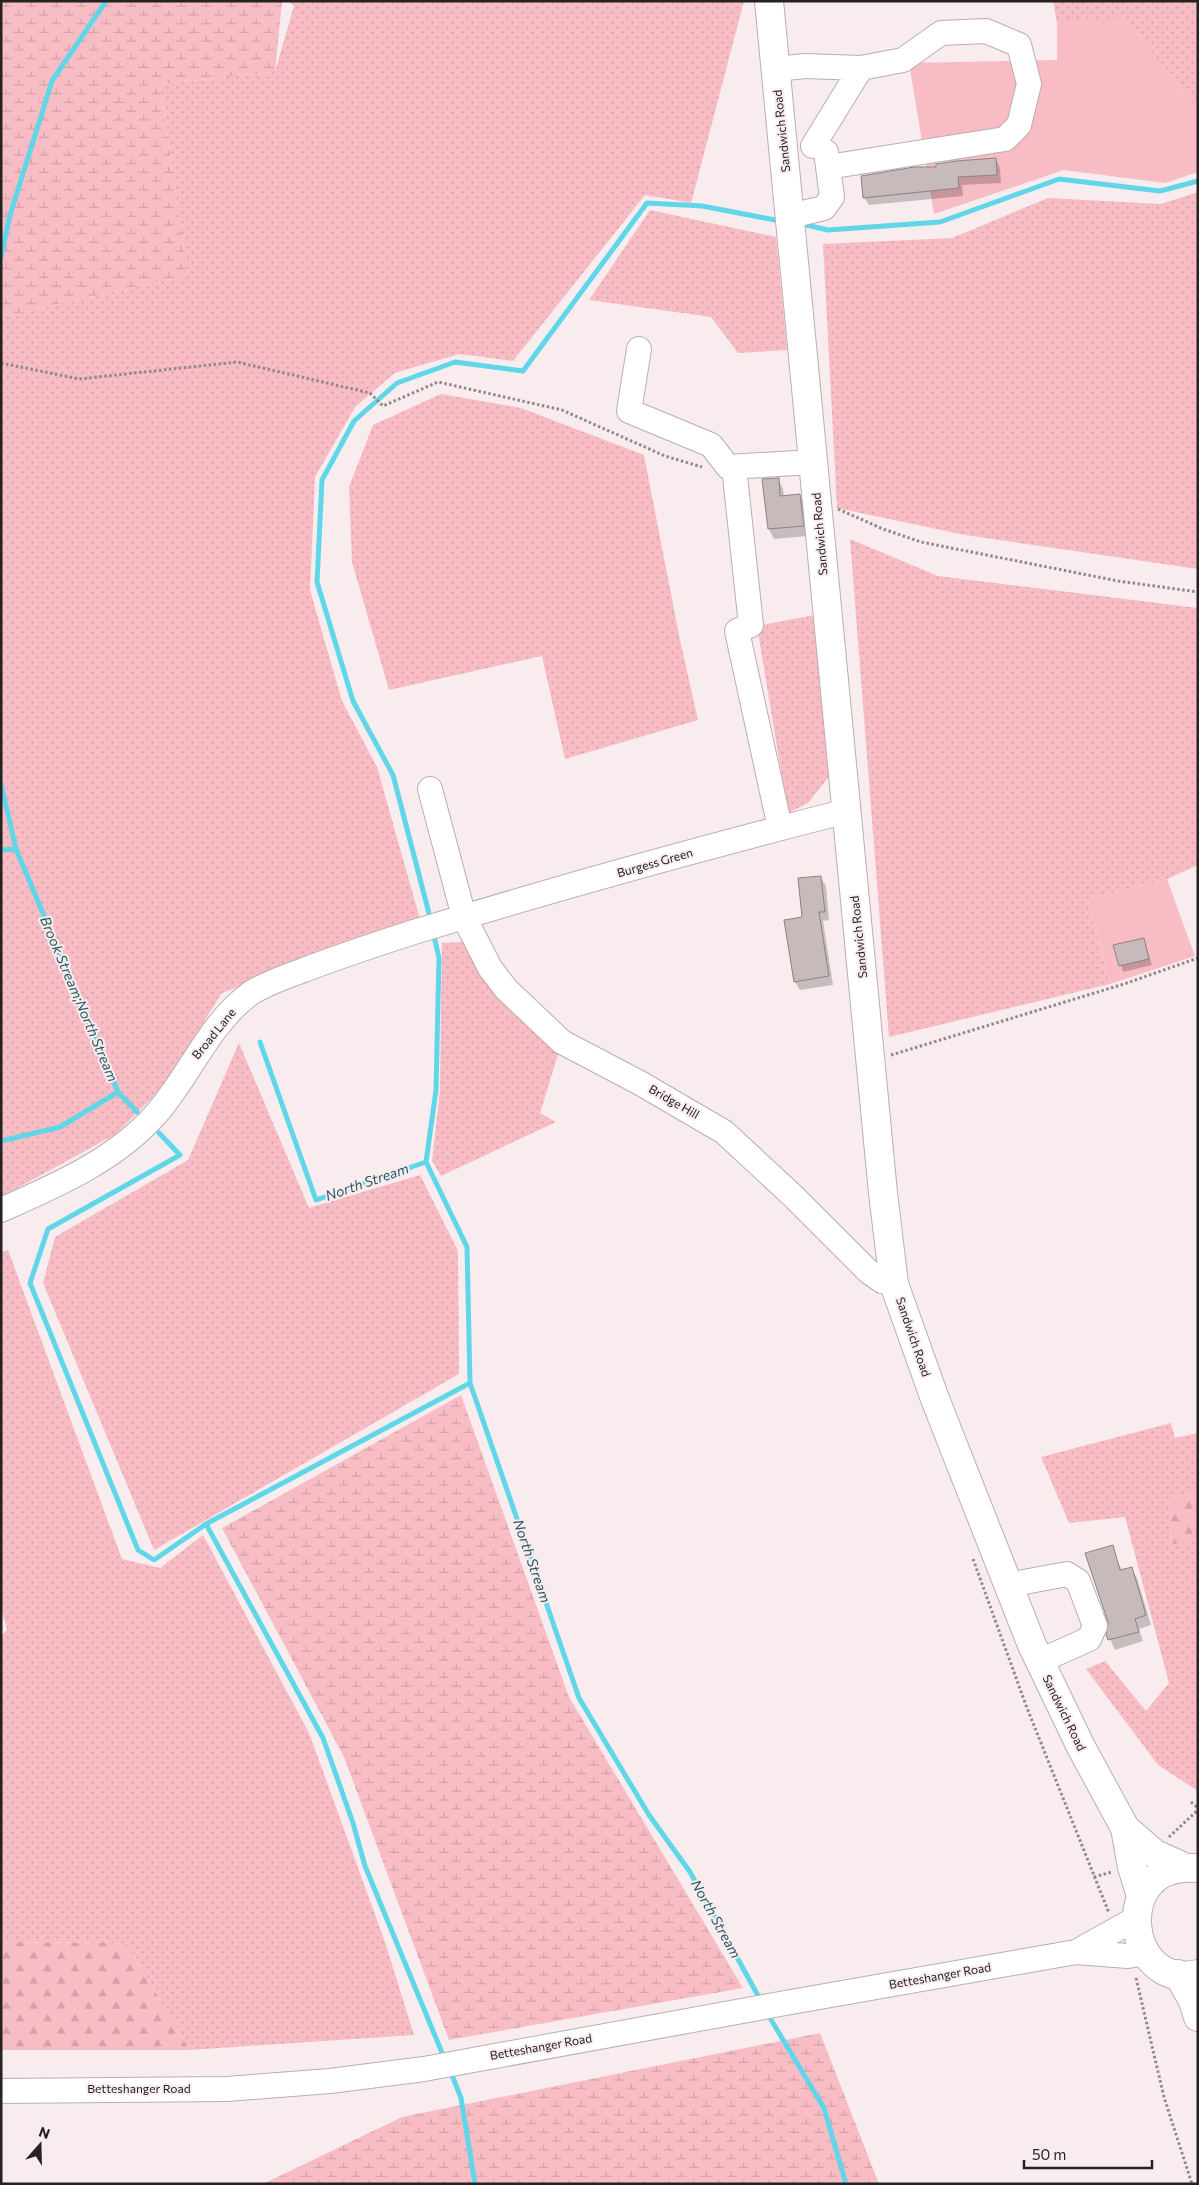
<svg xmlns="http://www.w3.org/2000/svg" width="1199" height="2185" viewBox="0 0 1199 2185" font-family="Commissioner,sans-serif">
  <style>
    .grass { fill: url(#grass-dots) }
    .forest { fill: url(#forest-firs) }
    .wetland { fill: url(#wetland-marsh) }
    .green { fill: #f8bcc4; fill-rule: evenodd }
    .shadow { fill: #0003 }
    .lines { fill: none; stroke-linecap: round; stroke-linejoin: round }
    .stream { stroke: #60d7e8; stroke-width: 5 }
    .building { fill: #c6babb; stroke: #8c8182 }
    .minor-casing { stroke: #baaeaf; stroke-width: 26 }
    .major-casing { stroke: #baaeaf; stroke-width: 30 }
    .path { stroke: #918889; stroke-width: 3; stroke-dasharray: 2.5 2.5; stroke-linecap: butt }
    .minor { stroke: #fff; stroke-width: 24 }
    .major { stroke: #fff; stroke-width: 28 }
    .labels { text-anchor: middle; stroke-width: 4; stroke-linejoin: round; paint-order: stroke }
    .street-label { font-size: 12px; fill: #262122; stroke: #f9ecee }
    .water-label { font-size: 14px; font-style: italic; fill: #265960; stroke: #f9ecee }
  </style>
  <defs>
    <pattern id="grass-dots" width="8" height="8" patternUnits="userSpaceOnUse" patternTransform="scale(1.25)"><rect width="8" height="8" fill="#f8bcc4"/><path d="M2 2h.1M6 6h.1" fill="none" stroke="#d4a1a8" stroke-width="1.8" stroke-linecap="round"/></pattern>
    <pattern id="forest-firs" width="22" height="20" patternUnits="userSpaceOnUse" patternTransform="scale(1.25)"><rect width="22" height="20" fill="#f8bcc4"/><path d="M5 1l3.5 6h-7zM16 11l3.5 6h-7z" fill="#d4a1a8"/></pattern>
    <pattern id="wetland-marsh" width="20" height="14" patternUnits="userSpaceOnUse" patternTransform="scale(1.25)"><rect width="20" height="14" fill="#f8bcc4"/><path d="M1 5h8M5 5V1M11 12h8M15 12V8" fill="none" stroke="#d4a1a8"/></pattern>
  </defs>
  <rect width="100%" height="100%" fill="#f9ecee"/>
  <path class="grass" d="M289,1H744L691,203L645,195L513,361L459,354L395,373L355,407L315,477L310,590L342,701L377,767L420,919L222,993L162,1088L116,1134L1,1197V317L188,275L160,84L275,72L294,6Z
    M1053,1H1198V110L1124,18L1057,23Z
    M1198,192V569L965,535L837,508L823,244L952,238L1048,198L1161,204Z
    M650,210L776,237L787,350L738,353L711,317L589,300Z
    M441,394L521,408L644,455L680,640L698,720L565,759L542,656L389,690L352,562L349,487L373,425Z
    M850,539L938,576L1198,608V865L1167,879L1088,900L1110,984L889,1037Z
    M820,614L831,774L808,803L788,813L757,626Z
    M463,942L493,992L560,1048L540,1113L556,1122L441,1176L432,1161L440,1090L442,943Z
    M239,1043L309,1208L420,1175L458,1251L459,1374L154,1550L43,1283L55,1237L188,1160Z
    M8,1250L122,1559L160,1568L203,1535L309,1733L385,1942L414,2035L190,2050L126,1943L1,1942V1637L7,1629L1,1608V1252Z
    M1171,1423L1175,1438L1198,1433V1491L1169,1498L1171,1545L1198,1539V1791L1158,1765L1086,1669L1105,1661L1146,1711L1169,1683L1125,1517L1069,1523L1041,1457Z"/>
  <path class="forest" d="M1198,1491V1539L1171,1545L1169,1498Z
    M1,1942L126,1943L190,2050H1Z"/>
  <path class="wetland" d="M1,1H282L275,72L160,84L188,275L1,317Z
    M461,1395L569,1697L743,1988L449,2040L344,1757L222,1528Z
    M820,2033L879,2184H263L402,2117Z"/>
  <path class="green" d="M1124,17L1198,110V172L1165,183L1064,170L934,214L909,63L1057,60V23ZM996,158L997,175L958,177L959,188L938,189L936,162Z
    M1167,879L1195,956L1110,984L1088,900Z"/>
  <path class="shadow" d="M996,159L1000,168L1001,183L962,185L963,196L869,205L864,197L938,168Z
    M778,479L783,489L784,497L800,496L805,505L808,536L774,539L769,529Z
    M821,878L826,886L829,920L823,921L833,985L800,990L795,982L803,918Z
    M1144,939L1152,965L1123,972L1115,946Z
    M1112,1547L1122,1571L1131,1568L1137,1578L1151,1625L1139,1629L1143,1641L1115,1650L1108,1634Z"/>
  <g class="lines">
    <path class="stream" d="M806,225L828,230L940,222L1059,179L1160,191L1198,181
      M1,257L10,215L52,81L106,1
      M1,784L16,849L118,1092L60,1127L1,1141
      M1,850L16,849
      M431,921L393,775L353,701L317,582L322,480L354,421L397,383L455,362L523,371L647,203L702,206L775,220
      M260,1042L316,1200L426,1162
      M118,1092L137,1112
      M159,1133L180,1155L48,1229L30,1283L138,1550L154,1560L206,1524
      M426,1162L436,1090L439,958L433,932
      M426,1162L467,1247L470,1383L579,1698L649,1815L690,1872L761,2001
      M767,2013L824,2108L846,2184
      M445,2060L365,1866L353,1823L323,1738L206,1524L470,1383
      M450,2070L461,2098L475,2184"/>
  </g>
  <path class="building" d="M996,158L997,175L958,177L959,188L863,198L861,176L914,167H936V164L956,161Z
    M779,478L780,496L800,494L804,526L768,529L762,479Z
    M821,876L825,912H819L829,976L794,982L784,920L802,917L798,878Z
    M1144,938L1149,959L1119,966L1113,945Z
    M1113,1545L1120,1570L1132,1567L1146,1615L1135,1619L1139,1632L1108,1640L1106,1634L1108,1622L1085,1553Z"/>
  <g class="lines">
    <defs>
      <path id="minor" d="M776,69L805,66L861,68
        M813,146L861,68L903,60L941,33L986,31L1019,45L1029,84L1019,125L1005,139L828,167
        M790,216L824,208L832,197L826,152
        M639,349L629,411L711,445L728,467L813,462
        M734,467L751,625L737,631L780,828
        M430,789L464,917L490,968L506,989L562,1042L640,1083L724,1132L793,1196L869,1272L882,1281L894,1284
        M1,1210C55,1186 116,1160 156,1114C190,1076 208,1024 251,993C267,983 287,976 304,970C340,956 377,944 414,932C557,888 702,848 847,811
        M1008,1585L1067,1574L1078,1581L1095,1626L1089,1639L1040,1661
        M1076,1952L1135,1919
        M1,2091L227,2089L330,2081L424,2069L791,2002L1076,1952L1128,1956L1146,1953"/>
      <path id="major" d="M769,1L883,1193L894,1284L935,1399L1032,1645L1081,1747L1125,1828L1155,1854L1184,1867
        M1125,1828L1132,1867L1141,1896
        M1194,1868C1111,1862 1124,1991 1198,1974
        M1178,1974L1193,2001L1198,2017"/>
    </defs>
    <use href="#minor" class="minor-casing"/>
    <use href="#major" class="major-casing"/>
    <path class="path" d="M1,363L79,379L237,362L370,393L383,406L438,382L562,410L665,456L702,467
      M838,509L883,529L921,542L1118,581L1198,592
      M891,1055L1124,984L1198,958
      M973,1559L1027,1708L1109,1913
      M1191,1802L1198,1808
      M1169,1837L1198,1810
      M1094,1877L1112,1872
      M1136,1978L1164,2097L1192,2184"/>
    <use href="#minor" class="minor"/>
    <use href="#major" class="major"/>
  </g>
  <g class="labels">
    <g class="street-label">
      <text transform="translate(782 131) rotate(-96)" y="4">Sandwich Road</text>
      <text transform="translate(820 534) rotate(-95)" y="4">Sandwich Road</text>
      <text transform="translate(655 863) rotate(-16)" y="4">Burgess Green</text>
      <text transform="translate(859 937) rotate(-96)" y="4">Sandwich Road</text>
      <text transform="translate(214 1034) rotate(-51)" y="4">Broad Lane</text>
      <text transform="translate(674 1102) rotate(30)" y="4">Bridge Hill</text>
      <text transform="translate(913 1337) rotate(71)" y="4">Sandwich Road</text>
      <text transform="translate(1064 1713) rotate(64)" y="4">Sandwich Road</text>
      <text transform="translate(940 1976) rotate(-10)" y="4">Betteshanger Road</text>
      <text transform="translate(541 2047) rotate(-10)" y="4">Betteshanger Road</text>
      <text x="139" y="2093">Betteshanger Road</text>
    </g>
    <g class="water-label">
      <text transform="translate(79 999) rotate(67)" y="5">Brook Stream;North Stream</text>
      <text transform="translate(367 1182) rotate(-19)" y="5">North Stream</text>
      <text transform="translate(532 1561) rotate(71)" y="5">North Stream</text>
      <text transform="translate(716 1919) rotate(61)" y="5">North Stream</text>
    </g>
  </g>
  <rect width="1199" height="2185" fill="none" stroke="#262122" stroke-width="5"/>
  <g transform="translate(40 2145) rotate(20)" stroke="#f9ecee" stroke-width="4" paint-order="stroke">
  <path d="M0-4L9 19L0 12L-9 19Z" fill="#262122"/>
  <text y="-8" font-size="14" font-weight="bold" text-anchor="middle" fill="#262122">N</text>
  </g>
  <path d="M1024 2160v8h128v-8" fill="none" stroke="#262122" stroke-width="2.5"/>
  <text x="1032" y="2160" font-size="15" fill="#262122" stroke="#f9ecee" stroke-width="4" paint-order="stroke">50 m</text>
</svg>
